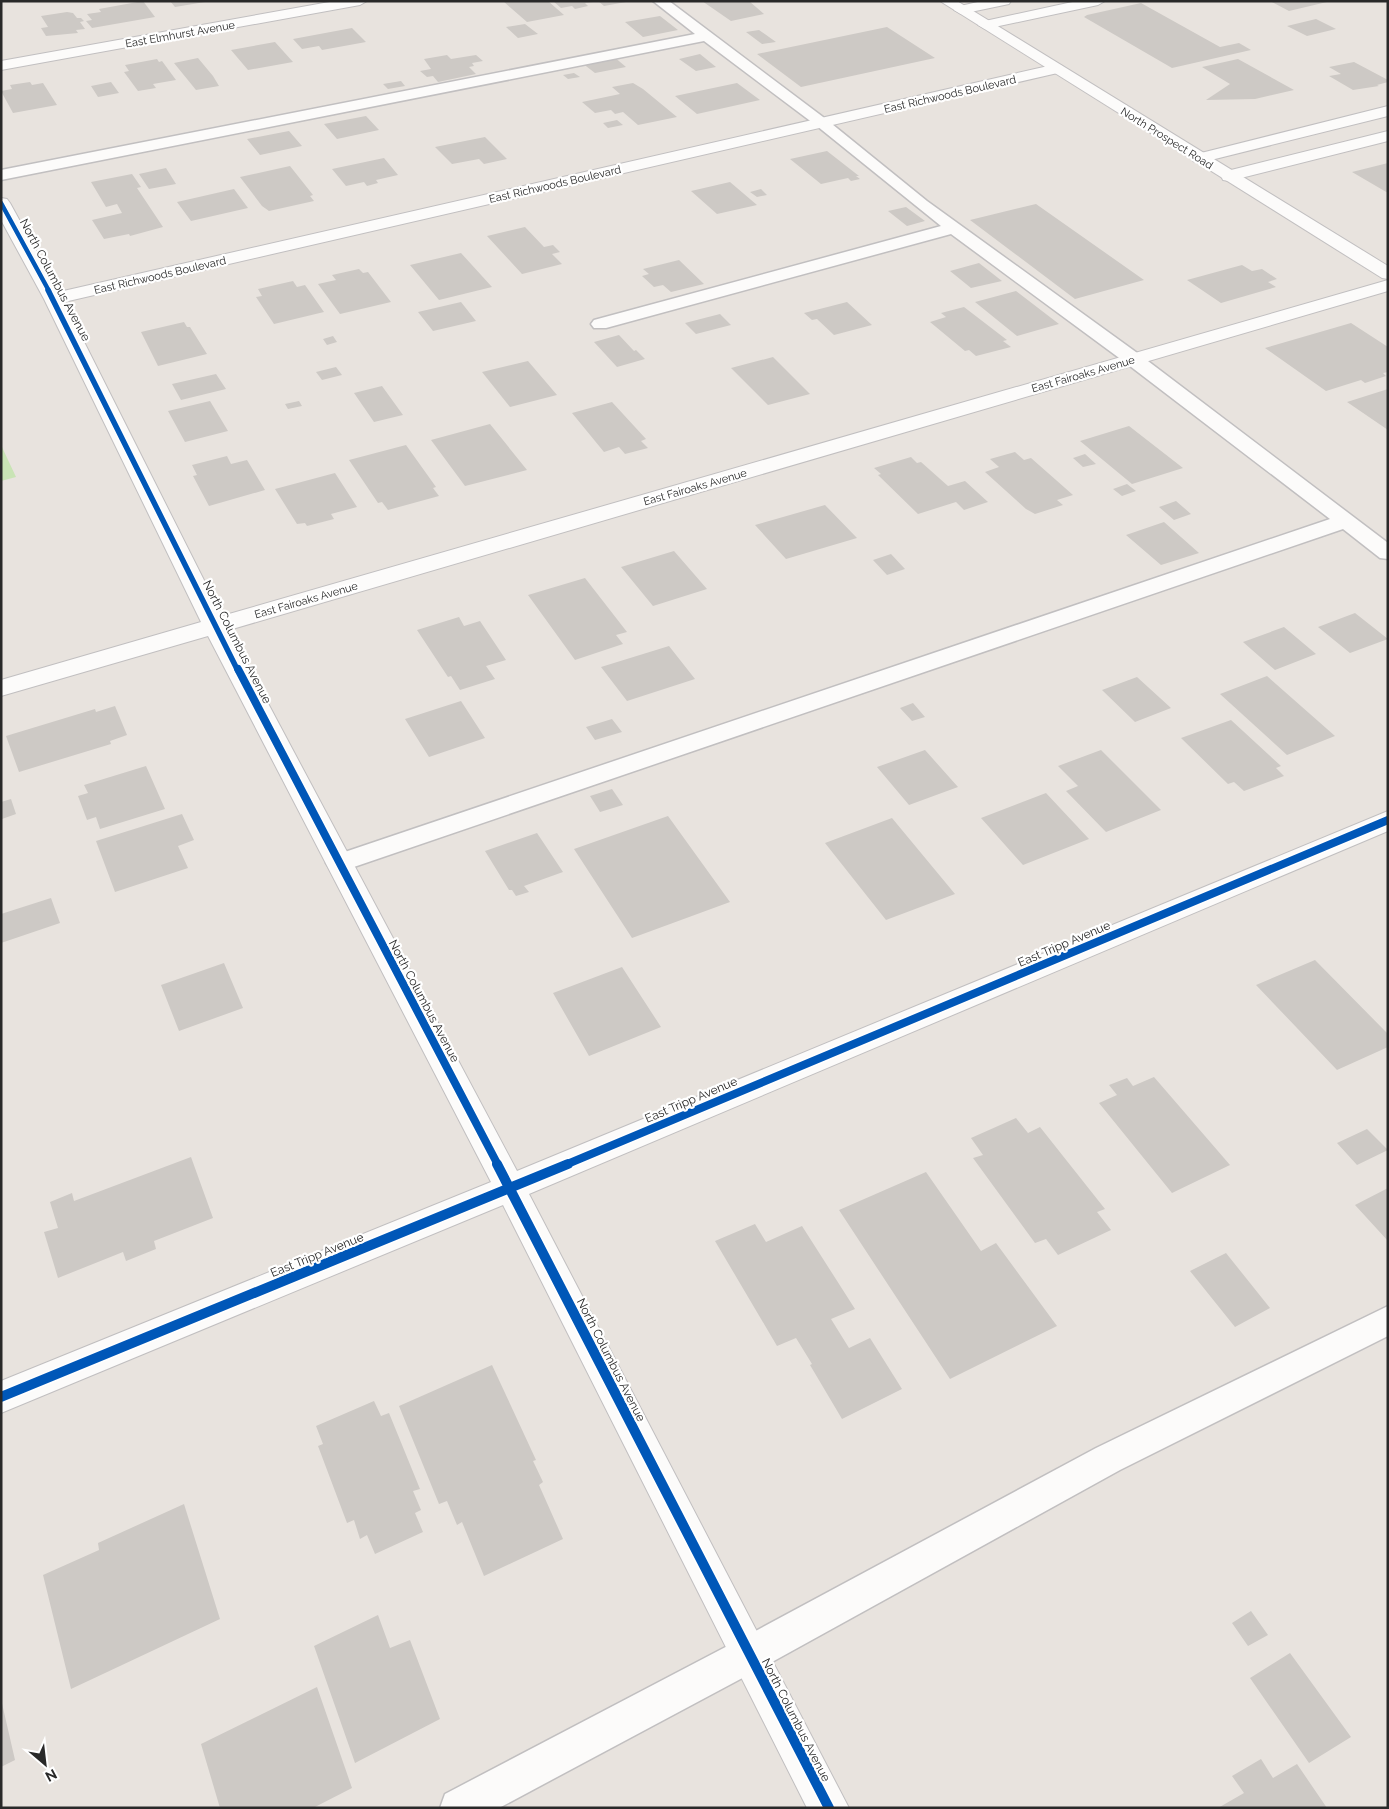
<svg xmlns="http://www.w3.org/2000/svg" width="1389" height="1809" viewBox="0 0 1389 1809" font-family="Raleway,sans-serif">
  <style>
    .green { fill: #c9e4b5 }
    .building { fill: #cdc9c5 }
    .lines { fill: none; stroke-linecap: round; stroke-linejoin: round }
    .service-casing { stroke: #c1bfc0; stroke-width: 3 }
    .minor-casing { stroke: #c1bfc0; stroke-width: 2 }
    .secondary-casing { stroke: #c1bfc0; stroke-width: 2 }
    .service { fill: #fcfbfa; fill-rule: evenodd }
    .minor { fill: #fcfbfa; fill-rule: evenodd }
    .secondary { fill: #fcfbfa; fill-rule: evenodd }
    .cycleway-far3-casing { stroke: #fff; stroke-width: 6 }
    .cycleway-far2-casing { stroke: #fff; stroke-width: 8 }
    .cycleway-far1-casing { stroke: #fff; stroke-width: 11 }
    .cycleway-casing { stroke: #fff; stroke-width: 13 }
    .cycleway-far3 { stroke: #0057b8; stroke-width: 4.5 }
    .cycleway-far2 { stroke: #0057b8; stroke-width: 5.5 }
    .cycleway-far1 { stroke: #0057b8; stroke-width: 8 }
    .cycleway { stroke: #0057b8; stroke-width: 10 }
    .labels { text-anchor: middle; stroke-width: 4.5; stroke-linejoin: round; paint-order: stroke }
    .far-street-label { font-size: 11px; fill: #292929; stroke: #fff }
    .street-label { font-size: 12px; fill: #292929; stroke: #fff }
  </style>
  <rect width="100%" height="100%" fill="#e8e3de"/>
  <path class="green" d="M1,445L16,477L1,481Z"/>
  <path class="building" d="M143,1L155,17L92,28L86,21L92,20L87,14L101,12L99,9Z
    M170,1H205V2L175,7Z
    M503,1H548L564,15L527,22Z
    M553,1H592L593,2L585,3L588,6L575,9L572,6L561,8Z
    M598,1H626V2L604,6Z
    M702,1H749L764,14L731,21Z
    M1270,1H1327V2L1289,11Z
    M1141,3L1220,47L1239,43L1251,50L1172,68L1084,17L1087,15Z
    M67,12L73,13L77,18H81L84,21L80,22L85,29L76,30L78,33L46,36L41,28L48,27L41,16Z
    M660,16L678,30L643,37L625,22Z
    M1316,19L1336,29L1307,36L1287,26Z
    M525,24L538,34L518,38L506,27Z
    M887,27L935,58L801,87L757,54Z
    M352,28L366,42L322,50L319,46L302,49L293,39Z
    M759,30L776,42L762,44L746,32Z
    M275,42L293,62L248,70L231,50Z
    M700,54L716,67L696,71L679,59Z
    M447,55L451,59L476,55L483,61L472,63L474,66L469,67L476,74L438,82L433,76L427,77L420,71L431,69L424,59Z
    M613,56L626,67L595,73L582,63Z
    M198,58L213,76L219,86L196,90L174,63Z
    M157,59L159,62L162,61L176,80L153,84L156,88L138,91L124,72L129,71L125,65Z
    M1238,59L1294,90L1255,99L1206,100L1230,84L1202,67Z
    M1354,62L1388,80V82L1377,85L1379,86L1353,90L1329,76L1341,74L1329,67Z
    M574,73L580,77L568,79L563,75Z
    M401,81L405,86L388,89L383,84Z
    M30,82L32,85L43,83L57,105L13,113L1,91L12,89L10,85Z
    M111,82L119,93L98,97L91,86Z
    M633,83L643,89L677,117L638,125L623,112L615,114L611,110L595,113L582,102L620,94L612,87Z
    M737,83L760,100L697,114L675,96Z
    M366,116L379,130L337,139L324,124Z
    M617,120L623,125L608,128L603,123Z
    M289,131L302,146L260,155L247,139Z
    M485,137L507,159L484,164L479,159L452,164L435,147Z
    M827,151L859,176H856L860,179L851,181L848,178L821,184L790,159Z
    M384,158L398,175L376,180L378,183L367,186L364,182L346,186L332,169Z
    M1388,163V193L1352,172Z
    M290,166L313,195L310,196L314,201L269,211L262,206L240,177Z
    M166,168L176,184L149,189L139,174Z
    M132,174L141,187L137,188L163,227L130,236L129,234L104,239L92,220L122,213L117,204L106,207L91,182Z
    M730,182L757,205L717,214L691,191Z
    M234,189L248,208L191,221L177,202Z
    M761,189L767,195L757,197L750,192Z
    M1036,204L1144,280L1075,299L970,220Z
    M906,207L925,221L907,226L888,211Z
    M525,227L544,247L553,245L560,252L552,254L562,264L522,274L487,236Z
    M461,253L492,287L439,300L410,265Z
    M679,260L704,284L671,292L663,285L654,287L642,276L649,274L643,269Z
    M979,263L1002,281L971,288L950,271Z
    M1242,265L1252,271L1262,269L1277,279L1268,282L1276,287L1221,303L1187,280Z
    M359,269L363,273L368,272L391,302L340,314L318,284L336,280L332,275Z
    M293,281L297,287L305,285L324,312L274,324L256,297L262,296L258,289Z
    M1016,291L1059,324L1017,336L975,302Z
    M461,302L476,321L433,331L418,312Z
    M847,302L872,325L834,335L817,319L812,320L804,313Z
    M964,307L1007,340L1003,341L1011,347L976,356L969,350L965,351L930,322L946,317L941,313Z
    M720,314L731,325L696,334L685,323Z
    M184,322L187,327H190L207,354L158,366L141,332Z
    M1351,323L1388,347V372L1383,373L1386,376L1365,383L1361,380L1326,391L1265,348Z
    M619,335L634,351L636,350L645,359L617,367L594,342Z
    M333,336L337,342L327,345L323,339Z
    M773,357L810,394L768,405L731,368Z
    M528,361L557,395L510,407L482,372Z
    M336,367L342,375L322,380L316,372Z
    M216,374L226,389L181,400L172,384Z
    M382,386L403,415L374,422L354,393Z
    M1388,389V430L1347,402Z
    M210,401L228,431L185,442L168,411Z
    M299,401L302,406L288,409L285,404Z
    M612,402L646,439L641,441L648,448L625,454L619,447L604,452L572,413Z
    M490,424L527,470L465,486L431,440Z
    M1129,426L1183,468L1132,484L1080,441Z
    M406,445L436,487L433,488L439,496L388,510L382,502L378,503L349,460Z
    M1015,452L1024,460L1031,458L1073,495L1057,500L1063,505L1035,514L1026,509L985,472L999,467L990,459Z
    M1085,454L1096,464L1083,467L1073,458Z
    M227,456L231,464L247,460L265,490L209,506L193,476L197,475L192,465Z
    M911,457L917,463L921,462L948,486L965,481L988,502L964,510L956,502L918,514L878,475L881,474L874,468Z
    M335,473L357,507L331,514L334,519L307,526L305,523L297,524L275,489Z
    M1127,484L1136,491L1122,496L1113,489Z
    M1176,501L1191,514L1174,520L1159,507Z
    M825,505L857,538L786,559L755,525Z
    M1164,522L1199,553L1161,565L1126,535Z
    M674,551L707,589L653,606L621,567Z
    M891,554L905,569L887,575L873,560Z
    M585,578L627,632L616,635L623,644L575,660L528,595Z
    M1355,613L1388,639L1350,653L1318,627Z
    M459,617L464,626L480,621L506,660L486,666L495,679L460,690L451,676L448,677L417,630Z
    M1284,627L1316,654L1275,670L1243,642Z
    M669,646L695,679L627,701L601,667Z
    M1267,676L1335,736L1287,755L1220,694Z
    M1137,677L1171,708L1135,722L1102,690Z
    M461,701L485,738L429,757L405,719Z
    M913,703L925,717L912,721L900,708Z
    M115,706L127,735L110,741L111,744L19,772L6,736L95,709L96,712Z
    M612,719L622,732L595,740L586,727Z
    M1231,720L1281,766L1276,768L1284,776L1244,791L1234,782L1228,784L1181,738Z
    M925,750L958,787L909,805L877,767Z
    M1101,750L1161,810L1106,832L1066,791L1078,786L1058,766Z
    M146,766L165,809L100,829L96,817L87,820L78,796L88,793L84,785Z
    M612,789L623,805L600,812L590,796Z
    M1046,793L1089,839L1023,865L981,818Z
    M11,799L16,814L2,819L1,802Z
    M182,814L194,840L178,846L188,868L115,892L96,841Z
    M668,816L730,902L632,938L574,849Z
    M892,818L955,894L886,920L825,843Z
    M537,833L563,872L524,886L529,892L516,896L512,890H509L485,851Z
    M51,898L60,923L1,943V914Z
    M1315,960L1388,1034V1047L1337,1070L1256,985Z
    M224,963L243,1008L179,1031L161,985Z
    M622,967L661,1027L589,1056L553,993Z
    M1154,1077L1230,1165L1172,1193L1099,1103L1117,1095L1109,1085L1127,1078L1133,1086Z
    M1016,1118L1028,1133L1040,1127L1105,1209L1097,1212L1111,1230L1058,1255L1046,1239L1035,1243L973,1158L983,1155L971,1138Z
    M1367,1129L1388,1150L1357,1165L1337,1143Z
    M191,1157L213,1218L154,1241L156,1249L126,1261L123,1252L58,1278L44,1232L58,1228L50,1202L72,1193L74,1201Z
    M926,1172L981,1251L996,1243L1057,1326L950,1379L839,1210Z
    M1388,1188V1241L1355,1205Z
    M755,1224L766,1242L802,1226L855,1309L831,1319L849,1348L870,1338L902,1389L842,1419L810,1365L812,1364L796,1338L777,1346L715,1241Z
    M1226,1253L1270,1308L1235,1327L1190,1271Z
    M492,1365L536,1460L533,1461L543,1482L539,1485L563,1539L484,1576L462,1522L457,1525L447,1501L439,1504L399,1406Z
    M374,1401L381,1416L389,1413L420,1489L413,1491L421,1510L415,1513L423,1532L375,1554L367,1535L360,1539L354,1520L347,1523L318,1446L323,1444L316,1426Z
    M184,1504L220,1619L71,1689L43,1575L99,1550L98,1543Z
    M1251,1611L1268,1635L1248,1646L1232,1623Z
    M378,1615L390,1648L410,1640L440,1719L355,1763L314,1646Z
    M1290,1653L1351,1737L1309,1763L1250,1678Z
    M317,1687L352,1788L313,1808H220L201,1744Z
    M1,1699L15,1760L1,1767Z
    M1261,1759L1273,1778L1297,1764L1327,1808H1218L1244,1793L1232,1776Z"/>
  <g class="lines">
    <defs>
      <path id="service" d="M653,1H669L827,120L927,201L1140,355L1388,543V559L1380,558L1343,529L348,869L339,872L330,869L326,863L330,857L1330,519L1126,363L951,234L606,328H594L591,324L594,320L941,226L817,126L704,41L1,180V170L695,34Z
        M1388,1306V1336L1120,1470L763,1667L499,1808H440L445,1794L737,1641L1096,1448Z"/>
      <path id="minor" d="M335,1H367L360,5L1,70V61Z
        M982,1H1011L1009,4L961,14L954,10L956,7Z
        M1077,1H1105L1098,5L985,29L978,25L985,21Z
        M1057,64L1062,66L1065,69L1062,72L64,302L222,616L1388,280V291L229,630L517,1171L1388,811V831L529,1194L849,1808H807L503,1205L1,1413V1381L491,1182L208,636L1,696V680L201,622L44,299L1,220V198L7,199L10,203L59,292Z
        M1388,106V116L1199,163L1193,161L1191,158L1193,155Z
        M1388,131V141L1229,181L1223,180L1221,176L1223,172Z"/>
      <path id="secondary" d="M940,1H957L1388,266V279L1382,278Z"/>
    </defs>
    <use href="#service" class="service-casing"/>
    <use href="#minor" class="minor-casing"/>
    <use href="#secondary" class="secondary-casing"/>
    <use href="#service" class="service"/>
    <use href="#minor" class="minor"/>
    <use href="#secondary" class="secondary"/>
    <defs>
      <path id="cycleway-far3" d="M1,203L49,291"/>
      <path id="cycleway-far2" d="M48,290L238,671"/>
      <path id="cycleway-far1" d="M238,669L498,1165
        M565,1165L1388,820"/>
      <path id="cycleway" d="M497,1164L829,1808
        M1,1397L568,1164"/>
    </defs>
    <use href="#cycleway-far3" class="cycleway-far3-casing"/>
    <use href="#cycleway-far2" class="cycleway-far2-casing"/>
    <use href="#cycleway-far1" class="cycleway-far1-casing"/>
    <use href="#cycleway" class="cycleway-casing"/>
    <use href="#cycleway-far3" class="cycleway-far3"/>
    <use href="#cycleway-far2" class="cycleway-far2"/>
    <use href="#cycleway-far1" class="cycleway-far1"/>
    <use href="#cycleway" class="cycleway"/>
  </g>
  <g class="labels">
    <g class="far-street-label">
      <text transform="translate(180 34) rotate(-10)" y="4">East Elmhurst Avenue</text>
      <text transform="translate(950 94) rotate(-13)" y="4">East Richwoods Boulevard</text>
      <text transform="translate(1167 138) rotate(32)" y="4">North Prospect Road</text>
      <text transform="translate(555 184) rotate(-13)" y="4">East Richwoods Boulevard</text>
      <text transform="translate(160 275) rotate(-13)" y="4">East Richwoods Boulevard</text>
      <text transform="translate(1083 374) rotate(-16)" y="4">East Fairoaks Avenue</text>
      <text transform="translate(695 487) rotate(-16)" y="4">East Fairoaks Avenue</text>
      <text transform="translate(306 600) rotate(-16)" y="4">East Fairoaks Avenue</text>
    </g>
    <g class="street-label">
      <text transform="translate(55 280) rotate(62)" y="4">North Columbus Avenue</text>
      <text transform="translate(237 642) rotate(63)" y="4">North Columbus Avenue</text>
      <text transform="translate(1064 944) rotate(-23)" y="4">East Tripp Avenue</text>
      <text transform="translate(424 1001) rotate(62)" y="4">North Columbus Avenue</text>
      <text transform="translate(691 1100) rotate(-23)" y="4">East Tripp Avenue</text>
      <text transform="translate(317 1255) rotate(-22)" y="4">East Tripp Avenue</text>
      <text transform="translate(611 1360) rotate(63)" y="4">North Columbus Avenue</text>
      <text transform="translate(796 1720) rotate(63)" y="4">North Columbus Avenue</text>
    </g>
  </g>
  <rect width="1389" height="1809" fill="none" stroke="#292929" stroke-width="5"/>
  <g transform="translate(45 1764) rotate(152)" stroke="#ffffff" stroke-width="4" paint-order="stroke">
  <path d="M0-4L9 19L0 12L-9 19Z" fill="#292929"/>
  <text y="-8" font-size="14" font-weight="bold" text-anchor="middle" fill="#292929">N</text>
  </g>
</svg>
